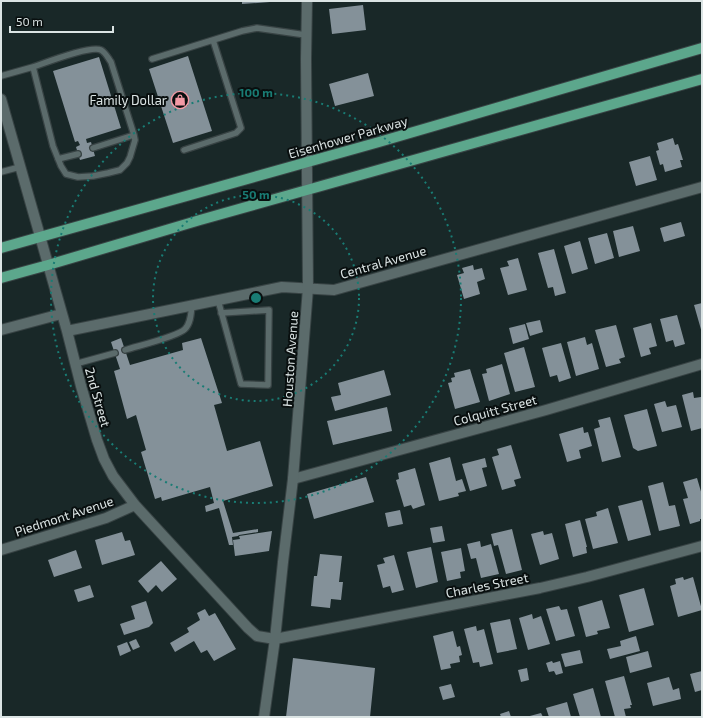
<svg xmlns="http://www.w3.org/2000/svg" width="703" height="718" viewBox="0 0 703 718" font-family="'Exo 2',sans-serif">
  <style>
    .building { fill: #849199 }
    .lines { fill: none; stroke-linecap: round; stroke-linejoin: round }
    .service-casing { stroke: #384344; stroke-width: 8 }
    .minor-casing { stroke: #384344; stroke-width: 12 }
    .tertiary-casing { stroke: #384344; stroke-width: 12 }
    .primary-casing { stroke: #384344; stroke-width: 12 }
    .service { stroke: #5b6b6b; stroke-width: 5.5 }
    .minor { stroke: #5b6b6b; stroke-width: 10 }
    .tertiary { stroke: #5b6b6b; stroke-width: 10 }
    .primary { stroke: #5ca78c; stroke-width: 10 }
    .ring { fill: none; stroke: #197c74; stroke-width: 2; stroke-dasharray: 2 4 }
    .labels { text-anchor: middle; stroke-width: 4; stroke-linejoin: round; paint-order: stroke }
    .poi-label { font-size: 13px; fill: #dbe4e4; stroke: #090f0f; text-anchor: end }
    .street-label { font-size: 13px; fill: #dbe4e4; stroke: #090f0f }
    .centre { fill: #197c74; stroke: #090f0f; stroke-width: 2 }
    .ring-label { font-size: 12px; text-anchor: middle; font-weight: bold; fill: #197c74; stroke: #090f0f; stroke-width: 4; stroke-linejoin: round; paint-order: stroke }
  </style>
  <rect width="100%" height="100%" fill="#192828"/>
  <path class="building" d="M242,1H270V2L242,4Z
    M363,5L366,30L332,34L329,9Z
    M188,56L212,131L173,143L149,69Z
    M99,57L121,128L86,139L87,143L91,142L95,156L80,160L76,147L80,145L78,141L75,142L53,71Z
    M368,73L374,96L335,106L329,84Z
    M673,138L675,145L678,144L683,160H680L682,167L665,172L663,164L660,165L656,151L659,150L657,143Z
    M650,156L657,180L636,186L629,162Z
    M681,222L685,236L664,242L660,228Z
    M633,226L640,251L619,257L613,231Z
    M607,233L614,258L595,264L588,238Z
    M580,241L588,269L572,274L564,246Z
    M554,249L566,293L555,296L553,287L548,288L538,253Z
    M518,258L527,290L508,295L500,268L509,266L507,261Z
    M473,265L474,270L482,268L485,279L477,282L480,294L464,299L457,275L464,273L462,268Z
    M702,303V333L694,305Z
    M677,315L685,344L675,347L673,340L666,342L660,319Z
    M540,320L543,332L530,336L526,323Z
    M651,323L657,346L649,348L651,354L641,357L633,328Z
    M525,324L529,339L513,344L509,328Z
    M616,325L625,357L619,359L621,363L606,367L595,330Z
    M585,337L587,345L592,343L599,369L576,376L567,342Z
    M121,338L130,365L183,350L182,343L201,338L222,403L214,405L227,451L260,441L273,486L223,501L233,533L258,529V532L239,535L238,536L232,537L233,545H229L219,508L206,512L205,506L214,503L210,487L162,501L161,497L155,499L141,452L146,450L136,415L127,419L114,371L120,369L111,342Z
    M561,343L571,378L559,382L557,375L550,377L542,348Z
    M524,347L535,387L515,392L504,353Z
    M502,364L510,394L489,401L482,374L487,373L486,369Z
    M470,369L480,402L455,409L448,383L452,382L451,378L455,377L454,373Z
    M384,370L391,395L335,411L331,397L341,395L338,383Z
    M693,392L694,398L701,397L702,428L691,431L682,395Z
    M665,401L667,407L676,405L682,427L662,432L654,404Z
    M387,407L392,431L333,445L327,421Z
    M647,409L657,446L638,451L633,448L624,415Z
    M610,417L621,457L602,462L594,429L600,427L598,420Z
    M583,427L584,433L588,432L592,446L579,450L581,458L567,462L559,434Z
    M511,445L521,478L514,480L516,486L502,490L492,457L499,455L497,449Z
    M450,457L456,481L462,479L466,491L458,493L459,496L439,501L429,463Z
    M485,458L487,467L482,468L487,486L470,491L462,464Z
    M415,468L425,505L413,509L411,505L404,507L396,480L399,479L398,473Z
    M366,477L374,502L314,519L307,494Z
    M697,478L702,495V519H700V521L690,524L683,499L688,498L683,482Z
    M663,482L669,506L675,505L680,526L659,531L648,486Z
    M642,500L651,535L628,541L618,506Z
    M608,508L618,543L593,549L585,519L597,516L596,512Z
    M400,510L403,524L388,527L385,513Z
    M580,520L587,547H586L587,553L573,557L565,524Z
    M442,526L445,541L433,543L430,528Z
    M512,529L522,570L506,574L498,545L494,546L491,534Z
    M272,531L269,551L235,556L233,540L240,539L239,536Z
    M543,531L544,535L552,533L559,559L540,565L531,534Z
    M122,532L125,541L130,540L135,555L102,565L95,540Z
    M480,541L481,547L491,544L499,574L481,578L476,558L471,559L467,544Z
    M431,547L438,582L416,588L407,552Z
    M461,548L465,571L460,572L461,578L447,581L441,552Z
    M76,550L82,568L54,577L48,560Z
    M320,554L342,556L339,582H343L341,600L331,599L330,608L311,606L314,576H317Z
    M394,555L404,590L392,593L390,586L383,588L377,565L385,563L383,558Z
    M161,561L177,579L162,592L156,585L148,593L138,581Z
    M683,577L684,580L693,577L702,610L678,617L670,586L676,584L675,579Z
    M90,585L94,597L78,602L74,590Z
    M644,588L654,625L629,632L619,595Z
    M602,600L610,628L597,631L598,634L586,637L578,607Z
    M146,601L153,623L149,627L124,635L120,624L135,619L131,606Z
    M559,606L561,610L567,609L575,636L556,641L546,609Z
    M205,609L209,616L215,613L236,649L214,661L207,650L201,653L194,641L175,652L170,643L189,632L187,628L200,620L197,613Z
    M532,614L533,619L541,616L550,644L528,650L519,618Z
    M510,619L517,649L497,653L490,623Z
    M476,626L477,631L484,629L493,664L480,667L479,662L473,663L464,629Z
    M453,631L457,647L460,646L462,655L459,656L460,662L450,664L451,668L441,670L433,636Z
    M636,636L640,651L610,659L607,649L621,646L620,641Z
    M136,639L140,647L133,650L129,642Z
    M127,642L131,651L120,656L117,646Z
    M580,650L583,663L565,667L561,654Z
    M648,651L652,667L630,673L626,657Z
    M293,658L375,668L370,717H286Z
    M552,661L553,663L560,661L563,673L556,675L554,671L549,672L546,663Z
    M527,668L529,680L521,682L518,670Z
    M702,671V690L695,692L690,674Z
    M624,676L632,705H630L631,708L624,709L626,717H615L605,681Z
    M669,677L673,690L679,688L681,699L653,706L647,683Z
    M451,684L455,697L443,700L439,687Z
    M593,688L601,717H580L573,694Z
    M567,702L571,717H549L546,708Z
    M509,711L511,717H501L500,714Z
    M541,713L543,717H526Z"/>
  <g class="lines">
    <defs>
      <path id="service" d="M152,59L242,31L257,28L306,35
        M1,76L33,67L53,146L61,166L66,174L78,177L93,176L108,173L120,170L127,163L130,157L135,140L134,135L111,62C108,58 106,53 101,50C91,45 45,63 33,67
        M93,148L134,135
        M184,150L236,133L241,128L213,40
        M58,159L78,154
        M1,172L20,167
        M218,300L241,384L268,385L269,310L221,313
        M125,350C137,346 177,337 185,329C191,323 191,313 192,305
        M75,364L115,353"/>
      <path id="minor" d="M1,99L67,331L81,386L97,440L104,459L113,476L135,505L248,628L257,636L275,639L540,588L587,577L702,546
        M1,330L61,314
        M67,331L282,287L334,290L702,187
        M293,479L546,410L702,364
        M1,550L106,518L135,505"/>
      <path id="tertiary" d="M264,717L275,639L283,562L293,479L308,288L306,59L307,1"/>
      <path id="primary" d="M1,248L379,142L702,48
        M1,278L48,265L200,220L702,79"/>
    </defs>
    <use href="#service" class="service-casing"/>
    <use href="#minor" class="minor-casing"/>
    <use href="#tertiary" class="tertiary-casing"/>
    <use href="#primary" class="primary-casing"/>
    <use href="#service" class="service"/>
    <use href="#minor" class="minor"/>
    <use href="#tertiary" class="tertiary"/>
    <use href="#primary" class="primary"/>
  </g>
  <g class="ring">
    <circle cx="256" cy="298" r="103"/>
    <circle cx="256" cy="298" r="205"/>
  </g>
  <defs>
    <symbol id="shop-ring" viewBox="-11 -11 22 22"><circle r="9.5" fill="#090f0f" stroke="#f49aa5" stroke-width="1.5"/><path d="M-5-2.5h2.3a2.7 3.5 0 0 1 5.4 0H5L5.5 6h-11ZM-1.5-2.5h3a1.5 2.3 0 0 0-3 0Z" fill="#f49aa5"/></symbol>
  </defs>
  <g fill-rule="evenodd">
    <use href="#shop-ring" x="170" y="90" width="20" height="20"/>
  </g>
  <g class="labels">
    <g class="poi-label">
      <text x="167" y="105">Family Dollar</text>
    </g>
    <g class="street-label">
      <text transform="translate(348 137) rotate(-16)" y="5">Eisenhower Parkway</text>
      <text transform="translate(383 262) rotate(-16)" y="5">Central Avenue</text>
      <text transform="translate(290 359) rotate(-86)" y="5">Houston Avenue</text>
      <text transform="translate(98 397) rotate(74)" y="5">2nd Street</text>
      <text transform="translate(495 410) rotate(-15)" y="5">Colquitt Street</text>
      <text transform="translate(64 516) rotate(-18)" y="5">Piedmont Avenue</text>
      <text transform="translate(487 585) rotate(-11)" y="5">Charles Street</text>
    </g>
  </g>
  <circle cx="256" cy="298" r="6" class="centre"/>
  <g class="ring-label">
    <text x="256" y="97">100 m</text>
    <text x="256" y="199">50 m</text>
  </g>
  <rect width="703" height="718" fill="none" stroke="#dbe4e4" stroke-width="4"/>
  <path d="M10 26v6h103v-6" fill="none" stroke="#dbe4e4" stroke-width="2"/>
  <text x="16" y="26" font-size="12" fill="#dbe4e4" stroke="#090f0f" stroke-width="3" paint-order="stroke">50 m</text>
</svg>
